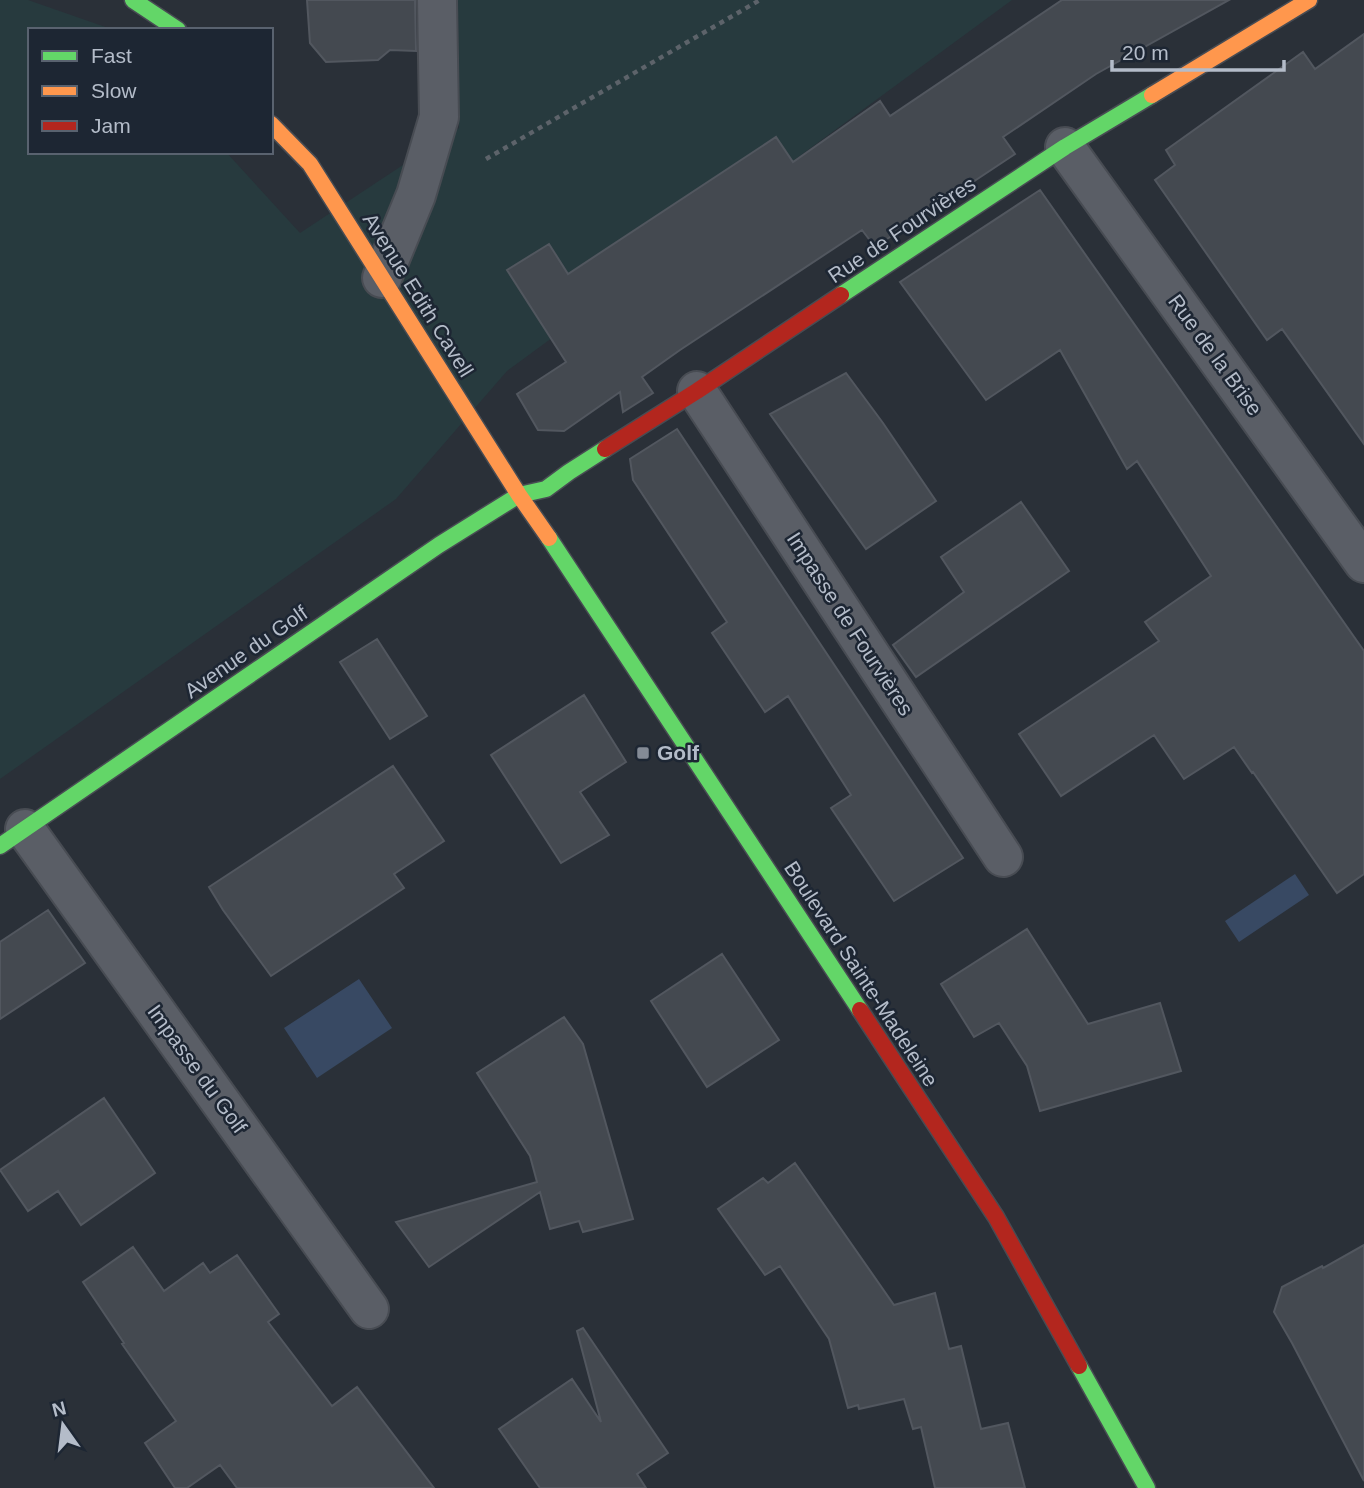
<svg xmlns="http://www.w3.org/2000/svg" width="1364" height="1488" viewBox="0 0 1364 1488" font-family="Arial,sans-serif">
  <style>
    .green { fill: #273a3e }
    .water { fill: #384963 }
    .building { fill: #444950; stroke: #52575f; stroke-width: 2 }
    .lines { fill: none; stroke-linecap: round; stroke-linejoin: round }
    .street-casing { stroke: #484c53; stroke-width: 42 }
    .fast-casing { stroke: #484c53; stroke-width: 19 }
    .slow-casing { stroke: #484c53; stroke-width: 19 }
    .jam-casing { stroke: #484c53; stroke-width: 19 }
    .path { stroke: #5d636a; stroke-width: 4.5; stroke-dasharray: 5 5; stroke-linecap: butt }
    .street { stroke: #5a5e66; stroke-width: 38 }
    .fast { stroke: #63d668; stroke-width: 16 }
    .slow { stroke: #ff974d; stroke-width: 16 }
    .jam { stroke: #b3261e; stroke-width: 16 }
    .poi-dot { fill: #848b96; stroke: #1d2633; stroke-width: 2.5 }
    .labels { text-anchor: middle; stroke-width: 5; stroke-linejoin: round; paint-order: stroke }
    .street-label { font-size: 21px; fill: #b4bcc9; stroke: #1d2633 }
    .poi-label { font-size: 21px; font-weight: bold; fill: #b4bcc9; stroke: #1d2633; text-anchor: start }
  </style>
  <rect width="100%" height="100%" fill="#2a3038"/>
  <path class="green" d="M0,0H28L114,30H30V152H226L300,233L459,128L458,0H1012L507,371L396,499L0,779Z"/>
  <path class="water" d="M1295,874L1309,895L1239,942L1225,921Z
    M359,979L392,1028L317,1078L284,1028Z"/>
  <path class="building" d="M307,0H415L416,51L390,50L378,60L326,62L310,43Z
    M1062,0H1229L1096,74L1003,137L1015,154L875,247L862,230L680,350L642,377L653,393L623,412L620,392L564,431L538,430L517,394L566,362L507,270L549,244L568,274L776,137L793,162L880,101L890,116Z
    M1364,34V444L1282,329L1267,340L1155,180L1175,165L1166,150L1303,52L1315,69Z
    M1040,190L1364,651V874L1337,893L1253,772L1252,773L1234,747L1184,779L1154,735L1061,796L1019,734L1159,641L1145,622L1211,576L1137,461L1127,469L1060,350L986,400L900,282Z
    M846,373L883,423L936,501L866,549L770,414Z
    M677,429L963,858L894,901L831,808L851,795L788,696L765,712L712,633L727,622L633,480L630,459Z
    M1021,502L1069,571L916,677L893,645L964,592L941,557Z
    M377,639L427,716L390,739L340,662Z
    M584,695L626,762L580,792L609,835L561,863L491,755Z
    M393,766L444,841L394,874L404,888L271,976L223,910L209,887Z
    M48,910L85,963L0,1019V942Z
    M1027,929L1088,1024L1160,1003L1181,1071L1040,1111L1027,1066L999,1023L974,1037L941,984Z
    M722,954L779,1040L707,1087L651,1001Z
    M564,1017L583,1044L633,1219L583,1232L579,1221L550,1229L540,1192L429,1267L396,1222L537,1182L530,1156L477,1073Z
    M104,1098L155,1173L81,1225L58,1191L28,1211L0,1170Z
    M795,1163L894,1305L935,1293L949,1349L961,1346L981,1429L1008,1423L1025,1488H935L921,1427L913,1429L904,1399L859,1409L858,1405L848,1408L829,1339L780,1266L765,1275L718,1209L763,1178L768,1183Z
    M1364,1245V1481L1292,1343L1274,1312L1282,1287L1322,1266L1323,1268Z
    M133,1247L164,1291L203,1263L210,1273L237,1255L279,1314L268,1322L332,1406L357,1387L434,1488H237L220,1465L187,1488H175L145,1443L176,1421L122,1344L124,1343L83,1282Z
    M583,1328L668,1453L637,1474L646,1488H540L499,1429L572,1379L601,1422L577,1331Z"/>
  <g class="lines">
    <defs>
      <path id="street" d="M1065,147L1364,563
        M382,278L416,195L439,117L437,0
        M697,391L1003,857
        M25,829L369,1309"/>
      <path id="fast" d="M133,0L178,30
        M841,295L1065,147L1152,95
        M549,538L860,1010
        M0,846L439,545L519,495L546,489L569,472L605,449
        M1079,1366L1147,1488"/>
      <path id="slow" d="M1152,95L1309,0
        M271,124L310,164L519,495L549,538"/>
      <path id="jam" d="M605,449L697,391L841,295
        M860,1010L996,1217L1079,1366"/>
    </defs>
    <use href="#street" class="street-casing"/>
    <use href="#fast" class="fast-casing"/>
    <use href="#slow" class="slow-casing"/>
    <use href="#jam" class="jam-casing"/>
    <path class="path" d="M486,159L760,0"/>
    <use href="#street" class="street"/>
    <use href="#fast" class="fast"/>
    <use href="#slow" class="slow"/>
    <use href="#jam" class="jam"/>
  </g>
  <rect class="poi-dot" x="636" y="746" width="14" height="14" rx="3.5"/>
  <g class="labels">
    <g class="street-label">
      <text transform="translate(902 230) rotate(-34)" y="7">Rue de Fourvières</text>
      <text transform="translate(418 295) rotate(58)" y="7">Avenue Edith Cavell</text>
      <text transform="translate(1215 355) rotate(54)" y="7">Rue de la Brise</text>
      <text transform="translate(850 624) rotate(57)" y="7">Impasse de Fourvières</text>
      <text transform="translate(246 652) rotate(-35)" y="7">Avenue du Golf</text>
      <text transform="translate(861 974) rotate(57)" y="7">Boulevard Sainte-Madeleine</text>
      <text transform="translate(197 1069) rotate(54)" y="7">Impasse du Golf</text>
    </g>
    <g class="poi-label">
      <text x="657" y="760">Golf</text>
    </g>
  </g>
  <rect x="28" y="28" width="245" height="126" fill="#1d2633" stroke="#59626f" stroke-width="2"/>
  <rect x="42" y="51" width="35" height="10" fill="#63d668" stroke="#59626f" stroke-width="2"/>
  <text x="91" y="63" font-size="21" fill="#b4bcc9">Fast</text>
  <rect x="42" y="86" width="35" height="10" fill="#ff974d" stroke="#59626f" stroke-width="2"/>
  <text x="91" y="98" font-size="21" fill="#b4bcc9">Slow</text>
  <rect x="42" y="121" width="35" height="10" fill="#b3261e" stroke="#59626f" stroke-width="2"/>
  <text x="91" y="133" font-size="21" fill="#b4bcc9">Jam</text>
  <g transform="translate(63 1425) rotate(346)" stroke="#1d2633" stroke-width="5" paint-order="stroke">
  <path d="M0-5L12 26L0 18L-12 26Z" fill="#b4bcc9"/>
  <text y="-10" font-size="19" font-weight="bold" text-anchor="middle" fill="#b4bcc9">N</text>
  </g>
  <path d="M1112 60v10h172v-10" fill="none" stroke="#b4bcc9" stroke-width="3.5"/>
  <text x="1122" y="60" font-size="21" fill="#b4bcc9" stroke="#1d2633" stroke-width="5" paint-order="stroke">20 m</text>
</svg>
